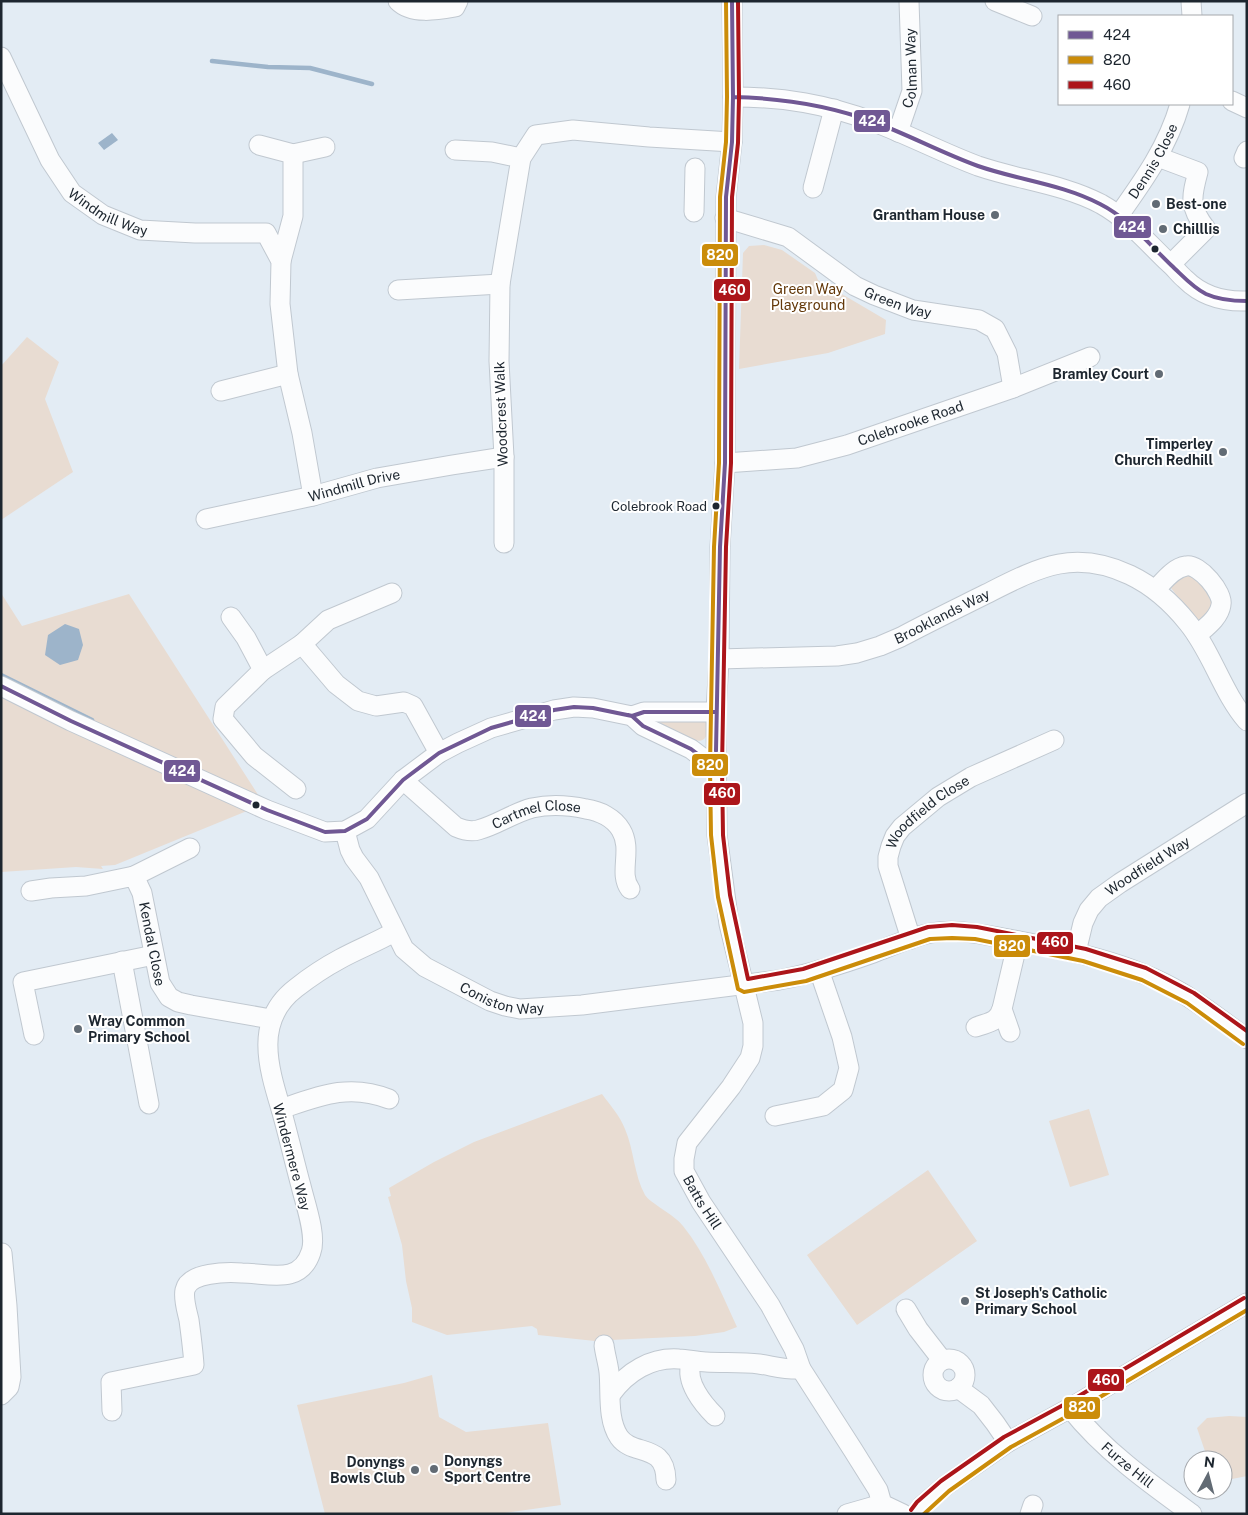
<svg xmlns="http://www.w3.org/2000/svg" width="1248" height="1515" viewBox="0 0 1248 1515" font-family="'Public Sans',sans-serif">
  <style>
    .green { fill: #e8dcd2 }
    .water { fill: #9db4ca }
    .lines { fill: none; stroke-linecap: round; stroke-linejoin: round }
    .stream { stroke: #9db4ca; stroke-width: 4.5 }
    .minor-casing { stroke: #c0c8d0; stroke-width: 21 }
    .minor { stroke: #fbfcfd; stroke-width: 19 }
    .bus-1-casing { stroke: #fff; stroke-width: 8 }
    .bus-2-casing { stroke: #fff; stroke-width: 8 }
    .bus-3-casing { stroke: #fff; stroke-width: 8 }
    .bus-1 { stroke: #705894; stroke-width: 4 }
    .bus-2 { stroke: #cb8c09; stroke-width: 4 }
    .bus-3 { stroke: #ac151a; stroke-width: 4 }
    .poi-dot { fill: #626b74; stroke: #fff; stroke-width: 2 }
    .bus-dot { fill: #1d262f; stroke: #fff; stroke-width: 2 }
    .labels { text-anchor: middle; stroke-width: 4; stroke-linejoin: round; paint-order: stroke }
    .bus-label { font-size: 13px; fill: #1d262f; stroke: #fff; text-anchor: end }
    .street-label { font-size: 14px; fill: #1d262f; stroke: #fff }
    .poi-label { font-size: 14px; font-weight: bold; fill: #1d262f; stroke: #fff; text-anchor: start }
    .park-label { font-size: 14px; fill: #633809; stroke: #fff }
    .line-badge { stroke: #fff; stroke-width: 2 }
    .badge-label { font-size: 14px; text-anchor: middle; font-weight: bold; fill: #fff }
  </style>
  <rect width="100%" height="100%" fill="#e3ecf4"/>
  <path class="green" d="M764,245L782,250L815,273L818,280L886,320L885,334L828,353L739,369L743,253L749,246Z
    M27,337L59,362L45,399L73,472L1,520V366Z
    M1185,570L1204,583L1216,608L1199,621L1193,617L1171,588L1170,585Z
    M1,593L22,626L129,594L264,804L115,865L101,866L103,869L76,867L1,872Z
    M661,719L700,720L706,722C714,759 674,731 660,724Z
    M602,1094C610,1105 620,1116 625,1129C634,1150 634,1175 645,1195C650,1203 675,1215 683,1226C707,1256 721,1293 737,1327L724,1332L695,1336L611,1340L601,1346L595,1341L538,1335L537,1329L532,1326L447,1335L412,1322V1308L406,1281L402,1245L388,1197L391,1196L389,1188L434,1162L474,1142Z
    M1089,1109L1109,1175L1070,1187L1049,1121Z
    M928,1170L977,1241L857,1325L807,1255Z
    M432,1375L439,1417L466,1432L548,1423L561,1505L498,1514H325L297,1405L404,1383Z
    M1229,1416L1247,1417V1476L1232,1479L1223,1477V1460H1208L1197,1428L1207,1418Z"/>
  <path class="water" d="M112,133L118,140L104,150L98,143Z
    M65,624L79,629L83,645L78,660L60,665L45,655L48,635Z"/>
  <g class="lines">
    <path class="stream" d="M212,61L268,67L310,68L372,84
      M1,675L92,720"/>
    <defs>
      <g id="minor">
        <path d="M398,1C412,15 438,10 455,7L458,1"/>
        <path id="s1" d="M732,1L733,97L732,142L726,197L725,463L720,547L719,659L716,712L717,835L729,924L753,1023V1046L750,1058L731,1087L687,1143L684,1159V1171L701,1202L770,1305L794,1349L801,1369L853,1450L878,1490L882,1504L903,1514"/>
        <path d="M995,1L1032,16"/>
        <path d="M1191,1L1192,16"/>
        <path id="s2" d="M1,57L50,160L72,193L103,215L140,230L195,233H266L281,261L280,304L288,374L302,433L313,496"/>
        <path d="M733,97C784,97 826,104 874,122C909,135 943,153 978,166C1019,180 1063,184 1101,204C1128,219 1147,242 1169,263C1175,268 1179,274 1185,279C1202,296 1223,302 1247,301"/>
        <path d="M1232,101L1247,108"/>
        <path id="s3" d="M898,132L912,91L909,1"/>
        <path d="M259,145L293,154V216L281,261"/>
        <path d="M455,150L492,152L521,158"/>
        <path d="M293,154L325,147"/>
        <path d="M1158,157L1198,172C1191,198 1189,207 1206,229L1171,264"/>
        <path d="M1244,158L1247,151"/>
        <path d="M813,188L834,109"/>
        <path d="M694,212L695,168"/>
        <path id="s4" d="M1119,215C1144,180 1168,146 1180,104"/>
        <path id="s5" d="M725,218L788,237L855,286L874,295L913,310L979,320L995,329L1007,353L1013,388"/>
        <path d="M398,290L500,284"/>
        <path d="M221,391L288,374"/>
        <path id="s6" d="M725,463L797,458L847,445L1013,388L1090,357"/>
        <path id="s7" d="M206,519L313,496L377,478L452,465L504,457"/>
        <path d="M504,543V457L499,361L500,284L521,158L536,135L573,130L649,137L732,142"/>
        <path d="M1156,589C1164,581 1173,568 1186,566C1199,563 1224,593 1221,605C1219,618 1206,627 1197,635"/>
        <path d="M231,617L246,638L263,670L225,707L223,719L254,756L296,789"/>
        <path d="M302,644L328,620L392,593"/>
        <path id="s8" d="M719,659L837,656L857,653L880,646L901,637C929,622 958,608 986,594C1038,568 1073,548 1130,575C1153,586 1172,603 1188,623C1212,652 1222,692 1247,721"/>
        <path d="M263,670L302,644L336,684L358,701L376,706L404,702L413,706L439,753"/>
        <path d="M1,686L71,721L267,810L325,832L345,831L367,819L403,780L439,753L458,743L491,728L554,710L574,707L593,708L632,716L643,726L691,749L716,768"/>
        <path d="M632,716L644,712H716"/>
        <path id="s9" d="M403,780L456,827C463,830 471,832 478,830C497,825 513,813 532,808C550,804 568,805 586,809C600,811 614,818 621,830C633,850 618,873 630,889"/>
        <path id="s10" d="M345,831L350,850L354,858L369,878L404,949L425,967L490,1001L505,1006L520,1009L582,1005L779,980C811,974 842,964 873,953C892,946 911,937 931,933C957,928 984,935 1009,939C1068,950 1130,962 1182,993C1205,1007 1226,1023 1247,1039"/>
        <path d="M134,876L190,848"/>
        <path id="s11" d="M31,891L51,888L86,886L134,876L142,893L160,983L169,997L178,1002L191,1005L271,1019"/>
        <path id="s12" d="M911,939L888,866V857L891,846L895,836L902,827L938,797L971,777L1054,740"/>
        <path id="s13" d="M1076,952L1083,923L1089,910L1099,898L1120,883L1247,803"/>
        <path d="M122,961L149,1104"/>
        <path d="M976,1027C989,1022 997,1023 1002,1009"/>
        <path d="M1010,1032L1002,1009L1018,941"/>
        <path d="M34,1035L23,982L154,955"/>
        <path d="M281,1109C319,1096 349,1083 389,1099"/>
        <path d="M775,1116L823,1106L843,1090L849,1068L842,1037L819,970"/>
        <path d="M906,1309L918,1329L942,1360"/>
        <path d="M604,1345C605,1354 608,1363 609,1372C611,1392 607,1419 619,1437C633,1457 665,1442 666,1480"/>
        <circle cx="949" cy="1375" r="16"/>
        <path d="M696,1362L691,1364C685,1382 703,1404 715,1416"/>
        <path d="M958,1388L981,1405L995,1423L1008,1442"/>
        <path d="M611,1394C627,1372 651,1357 679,1359C688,1359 696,1362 706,1362C723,1363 742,1362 759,1364C773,1366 786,1370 801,1369"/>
        <path d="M1,1395L9,1387L11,1377L7,1306L2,1253"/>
        <path id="s14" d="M1070,1408C1103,1450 1149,1483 1192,1514"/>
        <path d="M112,1411L111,1382L194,1365C193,1350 191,1335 189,1320C187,1311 183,1299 185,1290C189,1272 227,1272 242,1273C268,1273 300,1286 311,1252C317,1236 305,1203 301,1186C294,1160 288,1134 281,1109C268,1066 254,1020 296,988C310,977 325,967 340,959C358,949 377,942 394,932"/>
        <path d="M847,1514L882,1504"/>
        <path d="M916,1514L922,1506L945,1486L1008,1442L1070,1408L1247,1303"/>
        <path d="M1030,1514L1033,1505"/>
      </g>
    </defs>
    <use href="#minor" class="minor-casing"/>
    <use href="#minor" class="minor"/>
    <defs>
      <path id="bus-1" d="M733,97C782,98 828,105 874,122C909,135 942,153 978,166C1018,180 1062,184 1100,204C1128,218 1149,244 1171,265C1183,276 1192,287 1206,294C1219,300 1233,301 1247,301
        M1,686L71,721L267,810L325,832L345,831L367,819L403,780L439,753L491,728L554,710L574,707L593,708L632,716L643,726L691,749L716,768
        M628,715L632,716L644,712H716
        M716,751L720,547L725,463L726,197L732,142L733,97L732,1"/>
      <path id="bus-2" d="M726,1L727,97L726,142L720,197L719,463L714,547L710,768L711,835L718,897L738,989L744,992L806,981L930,939L952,938L975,939L1083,961L1142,980L1187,1003L1243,1044
        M924,1514L949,1491L1011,1447L1073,1413L1247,1310"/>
      <path id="bus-3" d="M738,1L739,97L738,143L732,197L731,463L726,547L722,768L723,835L730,895L748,979L803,969L928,927L952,925L977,927L1086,949L1146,968L1194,993L1247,1031
        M911,1510L917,1502L941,1481L1004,1437L1067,1403L1244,1298"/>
    </defs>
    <use href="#bus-1" class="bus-1-casing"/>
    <use href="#bus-2" class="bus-2-casing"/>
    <use href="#bus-3" class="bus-3-casing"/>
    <use href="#bus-1" class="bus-1"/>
    <use href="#bus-2" class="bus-2"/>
    <use href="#bus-3" class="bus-3"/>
  </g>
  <g class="poi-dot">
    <circle cx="1156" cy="204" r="5"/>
    <circle cx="995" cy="215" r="5"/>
    <circle cx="1163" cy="229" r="5"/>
    <circle cx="1159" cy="374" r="5"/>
    <circle cx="1223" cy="452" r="5"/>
    <circle cx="78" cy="1029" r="5"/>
    <circle cx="965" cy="1301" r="5"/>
    <circle cx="434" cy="1469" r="5"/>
    <circle cx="415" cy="1470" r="5"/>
  </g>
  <g class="bus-dot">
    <circle cx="1155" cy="249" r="4.5"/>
    <circle cx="716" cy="506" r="4.5"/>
    <circle cx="256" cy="805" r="4.5"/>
  </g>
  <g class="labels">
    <g class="bus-label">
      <text x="707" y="511">Colebrook Road</text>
    </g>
    <g class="street-label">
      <text dy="5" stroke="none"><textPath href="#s3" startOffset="66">Colman Way</textPath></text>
      <text dy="5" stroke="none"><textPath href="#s4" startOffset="64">Dennis Close</textPath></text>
      <text dy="5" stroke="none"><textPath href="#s2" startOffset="195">Windmill Way</textPath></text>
      <text dy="5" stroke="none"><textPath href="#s5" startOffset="195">Green Way</textPath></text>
      <text transform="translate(501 414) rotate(-92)" y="5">Woodcrest Walk</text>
      <text dy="5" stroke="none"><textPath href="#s6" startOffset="191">Colebrooke Road</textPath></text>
      <text dy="5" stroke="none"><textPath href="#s7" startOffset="152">Windmill Drive</textPath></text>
      <text dy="5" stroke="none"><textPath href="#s8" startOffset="231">Brooklands Way</textPath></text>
      <text dy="5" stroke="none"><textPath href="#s12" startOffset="148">Woodfield Close</textPath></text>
      <text dy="5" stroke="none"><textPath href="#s9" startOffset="155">Cartmel Close</textPath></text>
      <text dy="5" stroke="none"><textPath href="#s13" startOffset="118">Woodfield Way</textPath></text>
      <text dy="5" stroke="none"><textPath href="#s11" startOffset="175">Kendal Close</textPath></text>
      <text dy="5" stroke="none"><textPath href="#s10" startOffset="245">Coniston Way</textPath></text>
      <text transform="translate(292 1157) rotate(75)" y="5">Windermere Way</text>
      <text dy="5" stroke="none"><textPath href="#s1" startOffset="1232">Batts Hill</textPath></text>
      <text dy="5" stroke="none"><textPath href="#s14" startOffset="81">Furze Hill</textPath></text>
    </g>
    <g class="poi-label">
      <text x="1166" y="209">Best-one</text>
      <text x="985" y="220" text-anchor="end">Grantham House</text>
      <text x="1173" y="234">Chilllis</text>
      <text x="1149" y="379" text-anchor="end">Bramley Court</text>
      <text x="1213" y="449" text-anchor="end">Timperley<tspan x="1213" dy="16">Church Redhill</tspan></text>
      <text x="88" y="1026">Wray Common<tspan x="88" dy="16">Primary School</tspan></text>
      <text x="975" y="1298">St Joseph's Catholic<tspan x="975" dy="16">Primary School</tspan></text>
      <text x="444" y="1466">Donyngs<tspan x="444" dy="16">Sport Centre</tspan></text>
      <text x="405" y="1467" text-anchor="end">Donyngs<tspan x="405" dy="16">Bowls Club</tspan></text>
    </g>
    <g class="park-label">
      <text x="808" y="294">Green Way<tspan x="808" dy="16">Playground</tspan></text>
    </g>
  </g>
  <g class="line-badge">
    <rect x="853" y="109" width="38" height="24" rx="5" fill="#705894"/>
    <rect x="1113" y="215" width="39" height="24" rx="5" fill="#705894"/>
    <rect x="701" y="243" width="38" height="24" rx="5" fill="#cb8c09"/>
    <rect x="713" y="278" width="38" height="24" rx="5" fill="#ac151a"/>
    <rect x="514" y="704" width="38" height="24" rx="5" fill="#705894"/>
    <rect x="691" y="753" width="38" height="24" rx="5" fill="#cb8c09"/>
    <rect x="163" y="759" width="38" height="24" rx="5" fill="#705894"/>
    <rect x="703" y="782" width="38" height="24" rx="5" fill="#ac151a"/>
    <rect x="1036" y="931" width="38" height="24" rx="5" fill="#ac151a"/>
    <rect x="993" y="934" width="38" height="24" rx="5" fill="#cb8c09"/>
    <rect x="1087" y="1368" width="38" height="24" rx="5" fill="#ac151a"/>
    <rect x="1063" y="1396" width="38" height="24" rx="5" fill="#cb8c09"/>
  </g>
  <g class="badge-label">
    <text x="872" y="126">424</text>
    <text x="1132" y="232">424</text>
    <text x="720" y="260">820</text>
    <text x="732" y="295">460</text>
    <text x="533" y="721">424</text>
    <text x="710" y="770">820</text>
    <text x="182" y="776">424</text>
    <text x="722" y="798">460</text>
    <text x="1055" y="947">460</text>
    <text x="1012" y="951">820</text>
    <text x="1106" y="1385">460</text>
    <text x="1082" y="1412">820</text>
  </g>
  <rect width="1248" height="1515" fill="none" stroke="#1d262f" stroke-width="5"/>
  <rect x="1058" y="15" width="175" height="90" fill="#ffffff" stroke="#a5a8ac"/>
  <rect x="1068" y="31" width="25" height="8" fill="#705894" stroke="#a5a8ac"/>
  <text x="1103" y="40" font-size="15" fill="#1d262f">424</text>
  <rect x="1068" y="56" width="25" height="8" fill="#cb8c09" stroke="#a5a8ac"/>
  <text x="1103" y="65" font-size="15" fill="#1d262f">820</text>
  <rect x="1068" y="81" width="25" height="8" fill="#ac151a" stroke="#a5a8ac"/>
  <text x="1103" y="90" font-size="15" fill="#1d262f">460</text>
  <g transform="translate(1208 1475) rotate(7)"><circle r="24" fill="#ffffff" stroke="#a5a8ac"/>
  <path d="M0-4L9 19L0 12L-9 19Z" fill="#626b74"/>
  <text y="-8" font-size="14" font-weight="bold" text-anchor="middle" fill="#1d262f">N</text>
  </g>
</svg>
